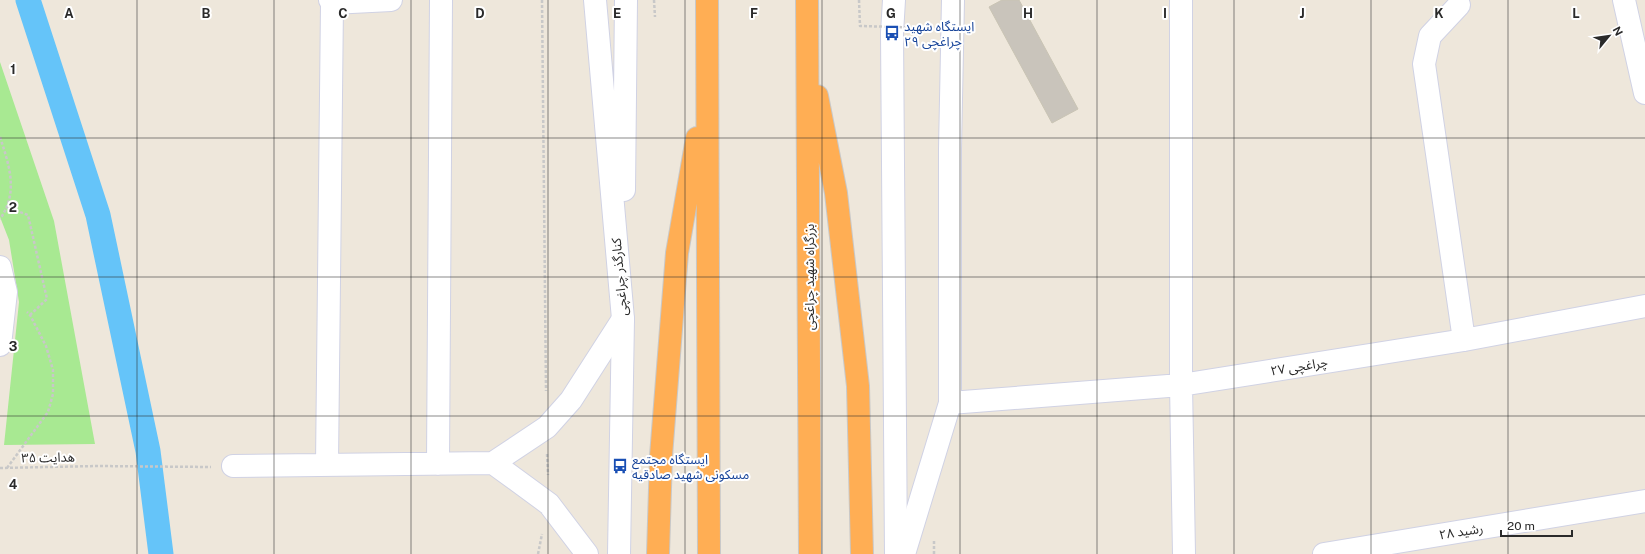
<svg xmlns="http://www.w3.org/2000/svg" width="1645" height="554" viewBox="0 0 1645 554" font-family="'Public Sans','Noto Sans Arabic',sans-serif">
  <style>
    .green { fill: #a8e992 }
    .lines { fill: none; stroke-linecap: round; stroke-linejoin: round }
    .canal { stroke: #65c4f9; stroke-width: 25 }
    .building { fill: #c9c4bb; stroke: #c9c4b4 }
    .street-casing { stroke: #d0d2e4; stroke-width: 24 }
    .secondary-casing { stroke: #d0d2e4; stroke-width: 24 }
    .highway-casing { stroke: #c8c8c8; stroke-width: 24 }
    .path { stroke: #c8c8c8; stroke-width: 2.5; stroke-dasharray: 3 2; stroke-linecap: butt }
    .street { stroke: #fff; stroke-width: 22 }
    .secondary { stroke: #fff; stroke-width: 22 }
    .highway { stroke: #ffae54; stroke-width: 22 }
    .path-bridge { stroke: #c8c8c8; stroke-width: 2.5; stroke-dasharray: 3 2; stroke-linecap: butt }
    .grid { fill: none; stroke: #2a2a2a; stroke-width: 1; stroke-opacity: 0.55 }
    .labels { text-anchor: middle; stroke-width: 4; stroke-linejoin: round; paint-order: stroke }
    .transit-label { font-size: 13px; fill: #164399; stroke: #fff; text-anchor: start }
    .street-label { font-size: 13px; fill: #2a2a2a; stroke: #fff }
    .grid-label { font-size: 13px; text-anchor: middle; font-weight: bold; fill: #2a2a2a; stroke: #fff; stroke-width: 4; stroke-linejoin: round; paint-order: stroke }
  </style>
  <rect width="100%" height="100%" fill="#eee7db"/>
  <path class="green" d="M0,62L54,221L95,444L4,445L19,302L9,240L0,217Z"/>
  <g class="lines">
    <path class="canal" d="M28,0L98,215L148,451L161,554"/>
  </g>
  <path class="building" d="M1002,0H1019L1078,109L1052,123L989,7Z"/>
  <g class="lines">
    <defs>
      <path id="street" d="M1181,0V385L1184,554
        M1624,0L1645,93
        M332,3L391,0
        M1459,5L1430,36L1424,64L1464,340
        M0,267L6,292L0,345
        M950,403L1181,385L1464,340L1645,306
        M493,463L549,504L587,554
        M438,464L441,0
        M327,465L332,3L330,0
        M233,466L493,463L547,427L571,400L623,319
        M904,554L950,403V149L953,0
        M1324,554L1645,501"/>
      <path id="secondary" d="M595,0L623,319L619,554
        M894,0L892,33L896,554
        M624,190L626,0"/>
      <path id="highway" d="M707,0L709,554
        M807,0L810,554
        M817,96L836,193L858,386L862,554
        M658,554L661,456L677,253L697,138"/>
    </defs>
    <use href="#street" class="street-casing"/>
    <use href="#secondary" class="secondary-casing"/>
    <use href="#highway" class="highway-casing"/>
    <path class="path" d="M542,0L546,391
      M654,0L655,17
      M0,137C9,165 19,192 0,219
      M6,207L28,215L47,299L30,315
      M547,454L548,475
      M0,468L96,466L211,467
      M7,468L48,412L53,394V370L46,346L30,315L27,312
      M934,541V554
      M538,554L542,534"/>
    <use href="#street" class="street"/>
    <use href="#secondary" class="secondary"/>
    <use href="#highway" class="highway"/>
    <path class="path-bridge" d="M859,0L860,26L966,29"/>
  </g>
  <path class="grid" d="M137,0V554M274,0V554M411,0V554M548,0V554M685,0V554M822,0V554M960,0V554M1097,0V554M1234,0V554M1371,0V554M1508,0V554M0,138H1645M0,277H1645M0,416H1645"/>
  <defs>
    <symbol id="bus-bare" viewBox="-9 -9 18 18"><path d="M-5-6H5V4H4V6H2V4H-2V6H-4V4H-5ZM-3.5-4V0h7V-4ZM-3.5 1.2v1.5H-2V1.2ZM2 1.2v1.5H3.5V1.2Z" fill="#1a4fb4" stroke="#fff" stroke-width="2.5" paint-order="stroke"/></symbol>
  </defs>
  <g fill-rule="evenodd">
    <use href="#bus-bare" x="881" y="22" width="22" height="22"/>
    <use href="#bus-bare" x="609" y="455" width="22" height="22"/>
  </g>
  <g class="labels">
    <g class="transit-label">
      <text x="904" y="31">ایستگاه شهید<tspan x="904" dy="15">چراغچی ۲۹</tspan></text>
      <text x="632" y="464">ایستگاه مجتمع<tspan x="632" dy="15">مسکونی شهید صادقیه</tspan></text>
    </g>
    <g class="street-label">
      <text transform="translate(619 277) rotate(-95)" y="5">کنارگذر چراغچی</text>
      <text transform="translate(809 277) rotate(-90)" y="5">بزرگراه شهید چراغچی</text>
      <text transform="translate(1299 366) rotate(-9)" y="5">چراغچی ۲۷</text>
      <text transform="translate(48 457) rotate(-1)" y="5">هدایت ۳۵</text>
      <text transform="translate(1461 531) rotate(-9)" y="5">رشید ۲۸</text>
    </g>
  </g>
  <g class="grid-label">
    <text x="69" y="18">A</text>
    <text x="206" y="18">B</text>
    <text x="343" y="18">C</text>
    <text x="480" y="18">D</text>
    <text x="617" y="18">E</text>
    <text x="754" y="18">F</text>
    <text x="891" y="18">G</text>
    <text x="1028" y="18">H</text>
    <text x="1165" y="18">I</text>
    <text x="1302" y="18">J</text>
    <text x="1439" y="18">K</text>
    <text x="1576" y="18">L</text>
    <text x="13" y="74">1</text>
    <text x="13" y="212">2</text>
    <text x="13" y="351">3</text>
    <text x="13" y="489">4</text>
  </g>
  <g transform="translate(1609 36) rotate(61)" stroke="#ffffff" stroke-width="3" paint-order="stroke">
  <path d="M0-3L7 15L0 10L-7 15Z" fill="#2a2a2a"/>
  <text y="-6" font-size="11" font-weight="bold" text-anchor="middle" fill="#2a2a2a">N</text>
  </g>
  <path d="M1501 530v6h71v-6" fill="none" stroke="#2a2a2a" stroke-width="2"/>
  <text x="1507" y="530" font-size="12" fill="#2a2a2a" stroke="#ffffff" stroke-width="3" paint-order="stroke">20 m</text>
</svg>
